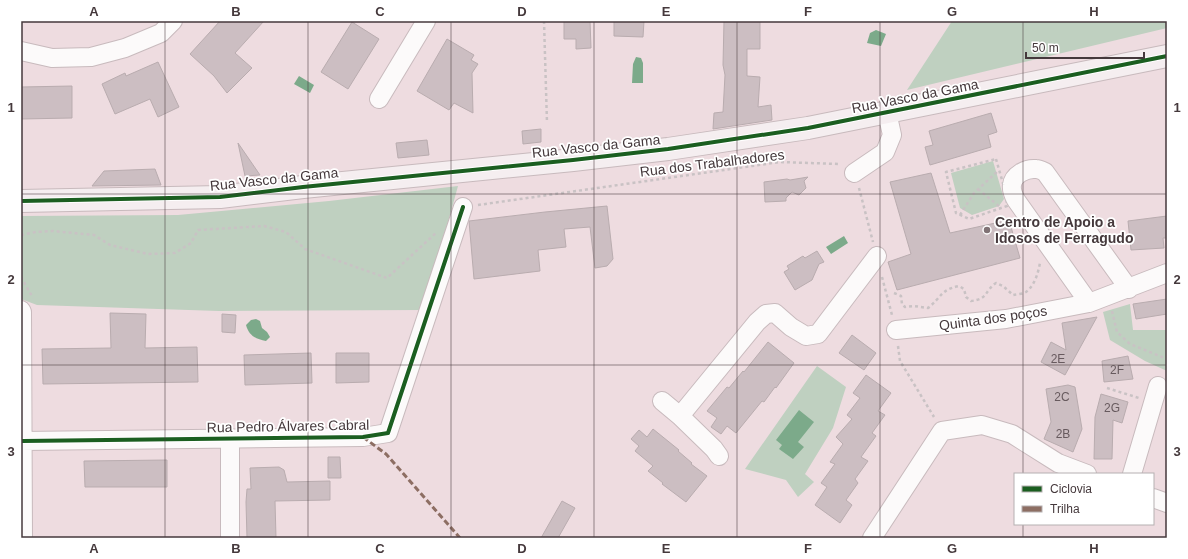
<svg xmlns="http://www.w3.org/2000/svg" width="1188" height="559" viewBox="0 0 1188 559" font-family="Arial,sans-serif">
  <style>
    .green { fill: #bfd0c0 }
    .water { fill: #7caa8a }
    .building { fill: #ccbec2; stroke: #b9acaf }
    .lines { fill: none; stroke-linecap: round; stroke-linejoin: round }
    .street-casing { stroke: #c8babd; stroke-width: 20 }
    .secondary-casing { stroke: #c8babd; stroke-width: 24 }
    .path { stroke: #c9c2c4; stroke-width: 2.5; stroke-dasharray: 3 3; stroke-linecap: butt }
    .street { stroke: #fcfafa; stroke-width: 18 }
    .secondary { stroke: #f5eef0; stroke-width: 22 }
    .quiet { stroke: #8d6e63; stroke-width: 3; stroke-dasharray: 6 3; stroke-linecap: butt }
    .cycleway-casing { stroke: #fff; stroke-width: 6 }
    .cycleway { stroke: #1b5e20; stroke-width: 4 }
    .grid { fill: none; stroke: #45393c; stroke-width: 1; stroke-opacity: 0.55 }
    .poi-dot { fill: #807275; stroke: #fff; stroke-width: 1.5 }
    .labels { text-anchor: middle; stroke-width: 3.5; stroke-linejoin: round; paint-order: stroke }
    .number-label { font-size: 12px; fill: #675a5e }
    .street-label { font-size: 14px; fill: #45393c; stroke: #fff }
    .poi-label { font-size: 14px; font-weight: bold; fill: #45393c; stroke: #fff; text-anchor: start }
    .neatline { fill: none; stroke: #45393c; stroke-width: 1.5 }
    .grid-label { font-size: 13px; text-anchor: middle; font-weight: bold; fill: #45393c }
  </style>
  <rect width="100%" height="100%" fill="#eedce0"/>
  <path class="green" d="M952,21H1167V28L907,90Z
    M993,161L1004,199L999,206L972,215L960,208L951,173Z
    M458,186L424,310L219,311L37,305L21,299V216L178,215L329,201Z
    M1130,304L1133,330H1167V371L1145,361L1110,340L1103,312Z
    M817,366L846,387L833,428L805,474L814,482L798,497L786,480L745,469Z"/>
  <path class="water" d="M876,30L886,34L881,46L867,43L870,33Z
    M636,57L641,58L643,63V83H632L633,64Z
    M299,76L314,85L310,93L294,84Z
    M844,236L848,243L831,254L826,247Z
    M256,319L260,321L262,328L267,332L270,337L266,341C256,339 249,336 246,325L251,320Z
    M799,410L814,422L798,442L804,447L793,459L779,449L782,445L776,440Z"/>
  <path class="building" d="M220,21H264L235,53L252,68L227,93L214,76L190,54Z
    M564,21H590L591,48L576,49V39H564Z
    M614,21H644L643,37L614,36Z
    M724,21H760V49H747V76L760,77L758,107L771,105L772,120L713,129L714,113L723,112L725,75L723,65Z
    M352,22L379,39L348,89L321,72Z
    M447,39L474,55L471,60L478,64L472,73L473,113L454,103L449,110L417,91Z
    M158,62L179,107L158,117L150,99L115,114L102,84L125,73L126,76Z
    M72,86V118L21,119V87Z
    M991,113L997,132L988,135L991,147L930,165L925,147L933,145L929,131Z
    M541,129V142L523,144L522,131Z
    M427,140L429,155L398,158L396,143Z
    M238,143L260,175L245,176Z
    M155,169L161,185L92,186L104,171Z
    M931,173L950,233L1009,220L1020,258L897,290L888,262L911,254L890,182Z
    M808,177L804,181L806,188L799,195L792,192L786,198V201L765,202L764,182L787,179L790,180Z
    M607,206L613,259L607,266L595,268L590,227L564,229L566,247L538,250L540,271L474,279L469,221L545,212Z
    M1167,216V238H1163L1164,248L1131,250L1128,221Z
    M817,251L824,262L819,264L812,280L795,290L784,272L789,269L787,266L803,256L805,258Z
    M1167,299V314L1136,319L1133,304Z
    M110,313L146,314L145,348L197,347L198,382L43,384L42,349L111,348Z
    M222,314L236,315L235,333L222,332Z
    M1097,317L1065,375L1041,362L1051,342L1066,350L1062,323Z
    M852,335L876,353L864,370L839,353Z
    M768,342L794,363L776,388L775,387L764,402L762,401L736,433L727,426L721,434L711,427L717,418L707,411L727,387L729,388L743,371L744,372Z
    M311,353L312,383L245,385L244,355Z
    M336,353H369V382L336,383Z
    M1128,356L1133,379L1104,382L1102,361Z
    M866,375L891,393L878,411L885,415L872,433L876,436L861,457L868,461L855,479L858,483L846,500L852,505L840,523L815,505L827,487L821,483L835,464L830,462L843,444L836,437L852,419L847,415L860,398L853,393Z
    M1068,385L1075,387L1082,429L1073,452L1044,439L1051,422L1046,389Z
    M1101,394L1128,402L1122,423L1113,420L1112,459H1094L1095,417Z
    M653,429L679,450L678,451L692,463L691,464L707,476L686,502L662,484L663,483L648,471L653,466L635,451L639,446L631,439L639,430L647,437Z
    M328,457H340L341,478H328Z
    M167,460V487H85L84,461Z
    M279,467L284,470L287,482L330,481V500L275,501L276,538H247L246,502L247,489H251L250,468Z
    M562,501L575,508L558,538H541Z"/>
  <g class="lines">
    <defs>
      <path id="street" d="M21,51L52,58L91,57L125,48L161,33L173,21
        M379,99L426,21
        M854,173L885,152L892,135L887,112
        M1129,289L1045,172C1043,171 1039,169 1036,169C1026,168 1013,175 1012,185C1011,191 1014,196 1016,200L1089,303L1167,273
        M21,310L22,312L23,538
        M896,330L1006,319L1089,303
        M662,401L680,416L757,322L766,314L775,313L791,327L806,336L818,334L877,256
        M680,416L714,449L719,456
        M230,438V538
        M22,441L363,437L388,433L463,207
        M1132,474L1158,386
        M1153,498L1167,503
        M872,538L942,431L982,425L1012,434L1058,463L1087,474"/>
      <path id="secondary" d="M21,201L220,197L303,187L573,160L668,149L808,128L1167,56"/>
    </defs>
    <use href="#street" class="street-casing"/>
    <use href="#secondary" class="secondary-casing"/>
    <path class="path" d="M544,21L547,123
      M996,159L1006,194L1007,206L969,219L956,213L946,172Z
      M859,188L873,242
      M978,189L1000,207
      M478,205L780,162L840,164
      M960,215L974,193L999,170
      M21,235L36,232L53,231L94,235L110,245L148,254L175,253L191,243L198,230L264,226L286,232L305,249L387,278L437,232
      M21,277L33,298
      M882,277L892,315
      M894,293L901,296L902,304L905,307L914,306L928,308C942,297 940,290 959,286L964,289L966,297L971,301C989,299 984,291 996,283L1003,286L1013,295C1017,294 1023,294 1026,292C1035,285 1038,273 1040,263
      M1112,311L1117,332L1130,344L1167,359
      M898,346L900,361L934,417
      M1107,388L1139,398"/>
    <use href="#street" class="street"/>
    <use href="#secondary" class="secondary"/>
    <path class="quiet" d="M363,437L386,454L460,538"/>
    <defs>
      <path id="cycleway" d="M21,201L220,197L303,187L573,160L668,149L808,128L1167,56
        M22,441L363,437L388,433L463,207"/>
    </defs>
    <use href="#cycleway" class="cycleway-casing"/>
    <use href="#cycleway" class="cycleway"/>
  </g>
  <path class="grid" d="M165,21V538M308,21V538M451,21V538M594,21V538M737,21V538M880,21V538M1023,21V474M21,194H1167M21,365H1167M1023,524V538"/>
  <circle class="poi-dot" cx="987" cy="230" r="4"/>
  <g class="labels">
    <g class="number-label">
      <text x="1058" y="363">2E</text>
      <text x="1117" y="374">2F</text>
      <text x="1062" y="401">2C</text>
      <text x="1112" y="412">2G</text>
      <text x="1063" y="438">2B</text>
    </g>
    <g class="street-label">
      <text transform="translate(915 96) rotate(-11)" y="5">Rua Vasco da Gama</text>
      <text transform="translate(596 146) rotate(-6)" y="5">Rua Vasco da Gama</text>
      <text transform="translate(712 163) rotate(-7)" y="5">Rua dos Trabalhadores</text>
      <text transform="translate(274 179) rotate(-6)" y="5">Rua Vasco da Gama</text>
      <text transform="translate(993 318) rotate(-8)" y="5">Quinta dos poços</text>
      <text transform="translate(288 426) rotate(-1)" y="5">Rua Pedro Álvares Cabral</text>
    </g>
    <g class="poi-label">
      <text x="995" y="227">Centro de Apoio a<tspan x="995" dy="16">Idosos de Ferragudo</tspan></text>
    </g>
  </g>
  <rect width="1188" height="559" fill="none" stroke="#ffffff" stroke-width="44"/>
  <rect x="1014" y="473" width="140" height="52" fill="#ffffff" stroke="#b5b0b1"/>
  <rect x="1022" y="486" width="20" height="6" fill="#1b5e20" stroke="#b5b0b1"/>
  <text x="1050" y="493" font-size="12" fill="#45393c">Ciclovia</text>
  <rect x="1022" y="506" width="20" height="6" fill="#8d6e63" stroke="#b5b0b1"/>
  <text x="1050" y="513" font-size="12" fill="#45393c">Trilha</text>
  <path d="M1026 52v6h118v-6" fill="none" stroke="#45393c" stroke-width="2"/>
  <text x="1032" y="52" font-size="12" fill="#45393c" stroke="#ffffff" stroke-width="3" paint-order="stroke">50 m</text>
  <rect x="22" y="22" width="1144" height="515" class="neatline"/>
  <g class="grid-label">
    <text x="94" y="16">A</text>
    <text x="236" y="16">B</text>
    <text x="380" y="16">C</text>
    <text x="522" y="16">D</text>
    <text x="666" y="16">E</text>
    <text x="808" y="16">F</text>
    <text x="952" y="16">G</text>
    <text x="1094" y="16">H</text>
    <text x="11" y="112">1</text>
    <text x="1177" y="112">1</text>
    <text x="11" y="284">2</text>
    <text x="1177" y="284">2</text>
    <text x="11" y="456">3</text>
    <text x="1177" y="456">3</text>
    <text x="94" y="553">A</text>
    <text x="236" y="553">B</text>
    <text x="380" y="553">C</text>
    <text x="522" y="553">D</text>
    <text x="666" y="553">E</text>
    <text x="808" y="553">F</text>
    <text x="952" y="553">G</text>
    <text x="1094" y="553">H</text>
  </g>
</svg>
